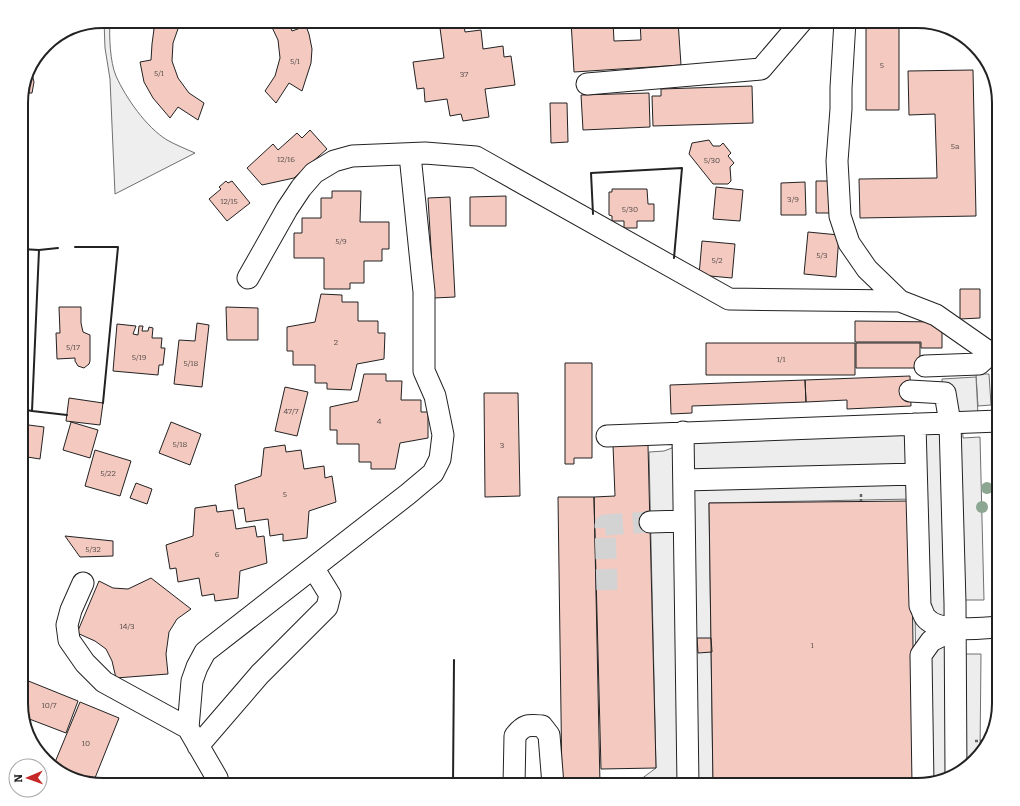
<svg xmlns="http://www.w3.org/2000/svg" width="1020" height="806" viewBox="0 0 1020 806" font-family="Bitter,serif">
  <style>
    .green { fill: #eee; stroke: #6f6f6f }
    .parking { fill: #ededed; stroke: #6f6f6f }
    .building { fill: #f3c9c0; stroke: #222 }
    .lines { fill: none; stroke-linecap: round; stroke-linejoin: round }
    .minor-tunnel { stroke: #d3d3d3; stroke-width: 21; stroke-dasharray: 21 10; stroke-linecap: butt }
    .minor-casing { stroke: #222; stroke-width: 23 }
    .path { stroke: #646464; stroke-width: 2.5; stroke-dasharray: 3 2; stroke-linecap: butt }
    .minor { stroke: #fff; stroke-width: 21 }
    .wall { stroke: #222; stroke-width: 2 }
    .tree { fill: #8da692 }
    .labels { text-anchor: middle; stroke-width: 3; stroke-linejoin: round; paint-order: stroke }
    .number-label { font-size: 8px; fill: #564c4a }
    .rim { fill: none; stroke: #222; stroke-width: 2 }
  </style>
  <rect width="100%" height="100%" fill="#fff"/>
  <path class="green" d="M104,21H110C109,36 110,62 116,76C126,98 146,127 167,140C176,145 186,149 195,153L115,194L110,79L105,48Z
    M976,374H989L991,405L978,406Z"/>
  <path class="parking" d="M976,377L978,415L962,417L963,438L980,437L984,600H964V654H981L980,754L979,757L953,777L918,785L913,499L709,503L713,785H633L656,768L649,452L664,451L672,448L676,425L943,417L942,379Z"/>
  <path class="building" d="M147,21H183L179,26L173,43L172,61L178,78L189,93L204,103L198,120L178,107L170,118L153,98L144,82L140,62L151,60L152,44L154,29L145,25Z
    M269,21H288L292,31L306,26L309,34L312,49L311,63L302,91L289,83L276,103L265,91L275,76L280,58L278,40Z
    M571,21H613L614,41L641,40L640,21H678L681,65L574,72Z
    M866,21H899V110H866Z
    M464,25L465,32L481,30L483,49L503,46L504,57L511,56L515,85L485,89L489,117L463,121L461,114L450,116L447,99L425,102L424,88L417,89L413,62L444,58L440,28Z
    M30,66L34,82L32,93H22Z
    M973,70L976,216L860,218L859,179L937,178L935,114L909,115L908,71Z
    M752,86L753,123L653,126L652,96H661V89Z
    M649,93L650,127L583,130L581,95Z
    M550,103H567L568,142L551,143Z
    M310,130L327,149L294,178L262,185L247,168L273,144L278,150L297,133L302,138Z
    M709,140L713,146H720L723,143L731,153L728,156L734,163L730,167L731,181L728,184H713L689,154L692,143Z
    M226,181L228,183L232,181L250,203L227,221L209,199L221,189L219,187Z
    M816,181H832V213H816Z
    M805,182L806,215H781V183Z
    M716,187L743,190L740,221L713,219Z
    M612,189H647L648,204H654V221H637V228H624V221H612V216L609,215V192H612Z
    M332,191H361L360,222H389V249H382V261H364V283H350V289H324V258H294V233H302V218H321V198H332Z
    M506,196V226H470V197Z
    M450,197L455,297L434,298L428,198Z
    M808,232L839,235L836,277L804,274Z
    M702,241L735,244L732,278L699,275Z
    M960,289H980V318L960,319Z
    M321,294L342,295V302H358V321H378V333H385L384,359L357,364L351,390L327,389V383H315V365H293V351H287V327L315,322Z
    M59,307H81V323L83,332L90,335V361L89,364L84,368L78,366L75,361V358L57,359L56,333H60Z
    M226,307L258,308V340H227Z
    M855,321L942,322V348H921V342H855Z
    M197,323L209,325L202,387L174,384L179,340L195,341Z
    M117,324L136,326L133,334L138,335L139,326H143L142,331H148L149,327L153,328L152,338H162L161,348H165L163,365H159L158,375L113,371Z
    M706,343H855V375H706Z
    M856,343H920V368H856Z
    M565,363H592V458H574V464H565Z
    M364,374H386V381H402L401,400H421V412H428V438L400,443L395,469H371V462H359V444H337V430H330V407L358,401Z
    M910,376L911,406L847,409V400L806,402L805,380Z
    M805,380L806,402L692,406V413L671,414L670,385Z
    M285,387L308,392L297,436L275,431Z
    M484,393H518L520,496L485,497Z
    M69,398L103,403L100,425L66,421Z
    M71,422L98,430L90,458L63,450Z
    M171,422L201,434L190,465L159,453Z
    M21,424L44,427L40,459L21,456Z
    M285,445L286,452L301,450L304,469L324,466L325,478L332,476L336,502L309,511L307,538L283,541V534L270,536L268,519L246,522L244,508L238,509L235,485L261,476L264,448Z
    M613,445H648L656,768L601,769L594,497L615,496Z
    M95,450L131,461L120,496L85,486Z
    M136,483L152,489L147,504L130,498Z
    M558,497H594L600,785H562Z
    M911,501L915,785H713L709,503Z
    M216,505L217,512L233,510L236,529L255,526L257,537L264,536L267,563L240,571L238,598L215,601L214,594L202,596L199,578L178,582L176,568L170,569L166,545L193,536L195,508Z
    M65,536L113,541V556L80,557Z
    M151,578L191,609L177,619L169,632L166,654L168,674L116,678L112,661L106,649L95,641L77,633L99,581L113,588L128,589Z
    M697,638H711L712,652L698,653Z
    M21,678L78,701L66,733L24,717L27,711L21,708Z
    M80,702L119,718L93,783L72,779L53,767Z
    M713,780V785H701V781Z"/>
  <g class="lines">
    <path class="minor-tunnel" d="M607,590L605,525L650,522"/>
    <defs>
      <path id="minor" d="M845,21L841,88V109L837,161L840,216L849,243L867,269L900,301
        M587,84L761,69L802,21
        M248,278L287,209L301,188L314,173L334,161L352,156L425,153L476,157L729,299L900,301L936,315L999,359
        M925,366L979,364L991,353
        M910,391L945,393L950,423L955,603L956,774
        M915,424L920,606C922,609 923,614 925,617C938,634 980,628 999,627
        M683,432L688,785
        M607,436L999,421
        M684,480L916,474
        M650,522L684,521
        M83,583L71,610L67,625L69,640L85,663L104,682L188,728
        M198,746L260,674L327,607L330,595L314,569
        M923,784L921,655L931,641L955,629
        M219,785L217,778L188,728L192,681L197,667L205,652L408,494L433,473L440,459L443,435L435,396L424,371V292L410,155
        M514,785L515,736C524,724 528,725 542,726L549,735L553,785"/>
    </defs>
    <use href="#minor" class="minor-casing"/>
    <path class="path" d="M861,494V501
      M975,741H988"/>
    <use href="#minor" class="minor"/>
    <path class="wall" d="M593,214L591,173L682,168L674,258
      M75,247H118L103,403
      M39,250L58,248
      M21,409L32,411L39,250L21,249
      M32,411L67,415
      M453,785L454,660"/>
  </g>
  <g class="tree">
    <circle cx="987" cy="488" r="6"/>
    <circle cx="982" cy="507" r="6"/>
  </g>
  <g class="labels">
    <g class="number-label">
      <text x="295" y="64">5/1</text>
      <text x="882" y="68">5</text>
      <text x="159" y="76">5/1</text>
      <text x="464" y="77">37</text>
      <text x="955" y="149">5a</text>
      <text x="286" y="162">12/16</text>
      <text x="712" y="163">5/30</text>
      <text x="793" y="202">3/9</text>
      <text x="229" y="204">12/15</text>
      <text x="630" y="212">5/30</text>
      <text x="341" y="244">5/9</text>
      <text x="822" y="258">5/3</text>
      <text x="717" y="263">5/2</text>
      <text x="336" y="345">2</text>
      <text x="73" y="350">5/17</text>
      <text x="139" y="360">5/19</text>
      <text x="781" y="362">1/1</text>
      <text x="191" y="366">5/18</text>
      <text x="291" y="414">47/7</text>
      <text x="379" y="424">4</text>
      <text x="180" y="447">5/18</text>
      <text x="502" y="448">3</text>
      <text x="108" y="476">5/22</text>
      <text x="285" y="497">5</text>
      <text x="93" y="552">5/32</text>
      <text x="217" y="557">6</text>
      <text x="127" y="629">14/3</text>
      <text x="812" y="648">1</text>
      <text x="49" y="708">10/7</text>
      <text x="86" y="746">10</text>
    </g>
  </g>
  <path d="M0 0H1020V806H0ZM103 28H917A75 75 0 0 1 992 103V703A75 75 0 0 1 917 778H103A75 75 0 0 1 28 703V103A75 75 0 0 1 103 28Z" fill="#fff" fill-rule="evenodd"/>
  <path class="rim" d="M103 28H917A75 75 0 0 1 992 103V703A75 75 0 0 1 917 778H103A75 75 0 0 1 28 703V103A75 75 0 0 1 103 28Z"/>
  <g transform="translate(28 778) rotate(268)"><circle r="19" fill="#ffffff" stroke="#a7a7a7"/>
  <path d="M0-3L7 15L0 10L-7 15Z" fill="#c62828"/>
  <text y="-6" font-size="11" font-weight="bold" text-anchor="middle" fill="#222222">N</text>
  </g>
</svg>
